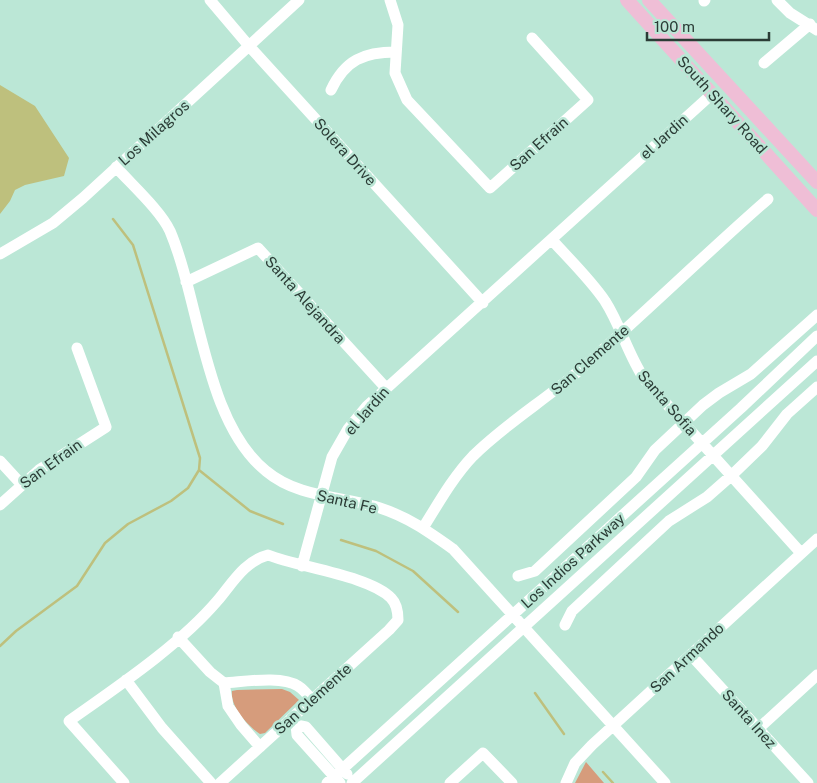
<svg xmlns="http://www.w3.org/2000/svg" width="817" height="783" viewBox="0 0 817 783" font-family="'Public Sans',sans-serif">
  <style>
    .green { fill: #d69c7c }
    .water { fill: #bec07d }
    .lines { fill: none; stroke-linecap: round; stroke-linejoin: round }
    .stream { stroke: #bec07d; stroke-width: 2.5 }
    .minor { stroke: #fff; stroke-width: 11 }
    .major { stroke: #efbed6; stroke-width: 14 }
    .labels { text-anchor: middle; stroke-width: 5; stroke-linejoin: round; paint-order: stroke }
    .street-label { font-size: 15px; fill: #2b3c36; stroke: #bbe7d6 }
  </style>
  <rect width="100%" height="100%" fill="#bbe7d6"/>
  <path class="green" d="M282,689L290,692L299,700L265,733L260,734C248,726 230,707 232,691L237,690Z
    M586,762L604,783H575Z"/>
  <path class="water" d="M0,85L35,106L69,158L64,176L25,185L15,190L10,201L0,214Z"/>
  <g class="lines">
    <path class="stream" d="M199,470L250,511L283,524
      M341,540L376,551L413,571L458,612
      M0,646L16,631L77,586L105,543L128,524L171,501L188,488L199,470L200,458L133,245L113,219
      M535,693L564,734
      M603,772L613,783"/>
    <path class="minor" d="M210,0L249,46L483,303
      M390,0L398,25L395,73L407,100L490,188L588,100L532,38
      M777,0L790,13L817,30
      M704,1L705,0
      M764,63L810,24
      M331,90C345,60 364,52 396,52
      M116,167C131,184 161,211 170,231C200,302 205,422 266,471C298,498 342,496 380,508C408,517 429,532 453,549L665,783
      M552,240C570,260 590,279 605,301C621,326 628,355 645,380L801,553
      M0,254L53,223L83,198L299,0
      M186,282L258,248L386,388
      M0,461L22,485
      M0,505L39,470L106,427L77,348
      M423,528C438,504 453,477 473,456C506,423 547,399 582,368C645,313 705,254 768,199
      M302,566L332,457L348,429L367,406L712,94
      M518,576L535,571L636,477L655,450L703,405L719,393L751,374L817,315
      M565,625L572,611L669,521L707,497L732,475L762,446L787,414L817,387
      M178,637L210,672L224,683L228,706L241,725L260,747
      M691,655L808,783
      M126,680L162,728L211,783
      M224,683C243,682 282,675 298,686C303,689 308,695 312,700
      M291,719L296,725L306,727L347,774
      M296,725L297,735L340,783
      M758,729L817,675
      M124,783L69,721C117,687 180,645 218,600C233,582 245,561 268,555C298,567 370,576 391,598C397,604 398,613 398,620L389,630L220,783
      M327,783L741,408L817,336
      M352,783L817,361
      M450,783L483,753L512,783
      M566,783L575,763L592,745L817,539"/>
    <path class="major" d="M627,0L817,210
      M649,0L817,182"/>
  </g>
  <g class="labels">
    <g class="street-label">
      <text transform="translate(722 105) rotate(48)" y="5">South Shary Road</text>
      <text transform="translate(154 133) rotate(-42)" y="5">Los Milagros</text>
      <text transform="translate(664 137) rotate(-42)" y="5">el Jardin</text>
      <text transform="translate(539 144) rotate(-42)" y="5">San Efrain</text>
      <text transform="translate(345 152) rotate(48)" y="5">Solera Drive</text>
      <text transform="translate(305 300) rotate(48)" y="5">Santa Alejandra</text>
      <text transform="translate(590 360) rotate(-41)" y="5">San Clemente</text>
      <text transform="translate(667 403) rotate(49)" y="5">Santa Sofia</text>
      <text transform="translate(367 411) rotate(-49)" y="5">el Jardin</text>
      <text transform="translate(51 464) rotate(-36)" y="5">San Efrain</text>
      <text transform="translate(347 502) rotate(13)" y="5">Santa Fe</text>
      <text transform="translate(573 561) rotate(-42)" y="5">Los Indios Parkway</text>
      <text transform="translate(687 658) rotate(-43)" y="5">San Armando</text>
      <text transform="translate(313 699) rotate(-42)" y="5">San Clemente</text>
      <text transform="translate(749 719) rotate(48)" y="5">Santa Inez</text>
    </g>
  </g>
  <path d="M647 32v8h122v-8" fill="none" stroke="#2b3c36" stroke-width="2.5"/>
  <text x="654" y="32" font-size="15" fill="#2b3c36" stroke="#bbe7d6" stroke-width="4" paint-order="stroke">100 m</text>
</svg>
